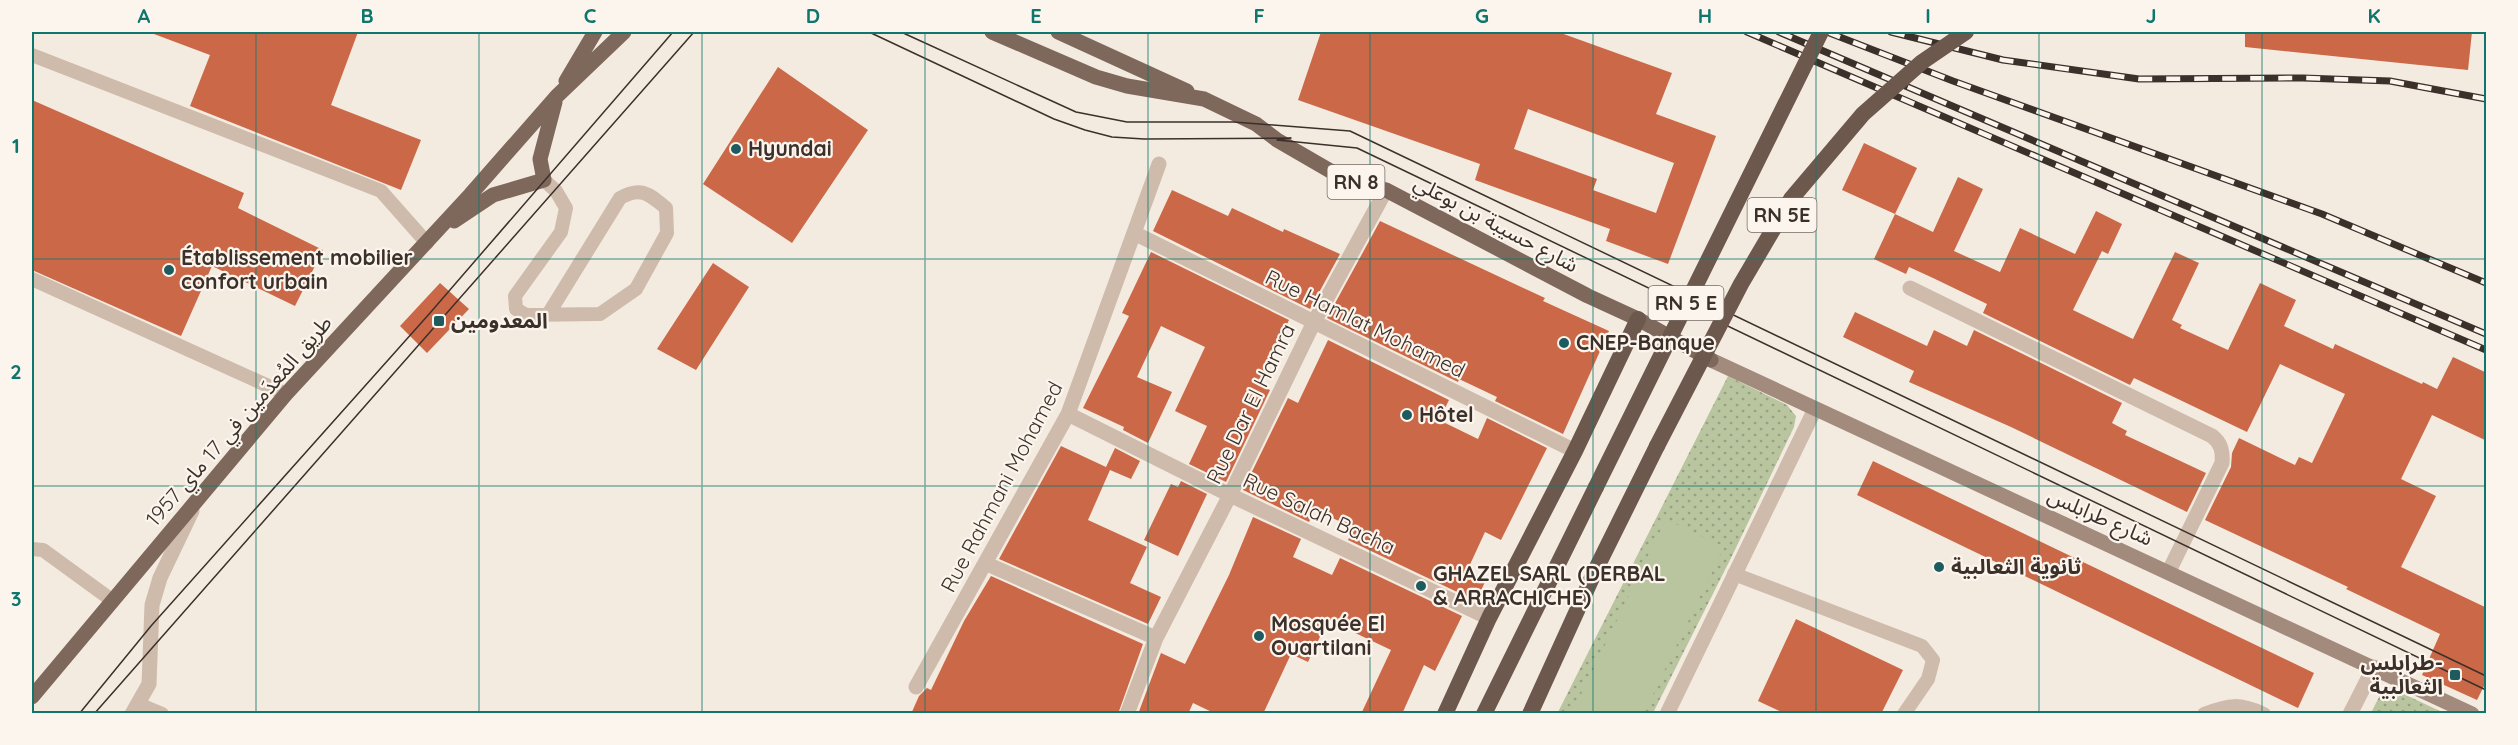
<svg xmlns="http://www.w3.org/2000/svg" width="2518" height="745" viewBox="0 0 2518 745" font-family="Quicksand,'Noto Sans Arabic',sans-serif">
  <style>
    .grass { fill: url(#grass-dots) }
    .pitch { fill: #b8c59f }
    .building { fill: #cb6848; fill-rule: evenodd }
    .lines { fill: none; stroke-linecap: round; stroke-linejoin: round }
    .service { stroke: #cebbab; stroke-width: 14 }
    .pedestrian { stroke: #cebbab; stroke-width: 15 }
    .minor { stroke: #cebbab; stroke-width: 15 }
    .tertiary { stroke: #cebbab; stroke-width: 15 }
    .secondary { stroke: #a28a7c; stroke-width: 15 }
    .primary { stroke: #7e675b; stroke-width: 15 }
    .trunk { stroke: #6d584e; stroke-width: 16 }
    .tram { stroke: #3b302a; stroke-width: 1.5 }
    .rail-casing { stroke: #3b302a; stroke-width: 7 }
    .rail { stroke: #fbf5ed; stroke-width: 4.5; stroke-dasharray: 14; stroke-linecap: butt }
    .trunk-bridge { stroke: #6d584e; stroke-width: 16 }
    .grid { fill: none; stroke: #0f766e; stroke-width: 1.5; stroke-opacity: 0.55 }
    .poi-dot { fill: #1d5b5f; stroke: #fbf5ed; stroke-width: 2 }
    .labels { text-anchor: middle; stroke-width: 4.5; stroke-linejoin: round; paint-order: stroke }
    .shield { fill: #fbf5ed; stroke: #756b64; stroke-width: 1.5 }
    .shield-label { font-size: 20px; font-weight: bold; fill: #3b302a }
    .poi-label { font-size: 21px; font-weight: bold; fill: #3b302a; stroke: #fbf5ed; text-anchor: start }
    .street-label { font-size: 21px; fill: #3b302a; stroke: #fbf5ed }
    .neatline { fill: none; stroke: #0f766e; stroke-width: 2 }
    .grid-label { font-size: 20px; text-anchor: middle; font-weight: bold; fill: #0f766e }
  </style>
  <defs>
    <pattern id="grass-dots" width="8" height="8" patternUnits="userSpaceOnUse" patternTransform="scale(1.5)"><rect width="8" height="8" fill="#b8c59f"/><path d="M2 2h.1M6 6h.1" fill="none" stroke="#97a082" stroke-width="1.8" stroke-linecap="round"/></pattern>
  </defs>
  <rect width="100%" height="100%" fill="#f4ebe0"/>
  <path class="grass" d="M1728,376L1787,405L1796,416L1794,427L1732,556L1653,713L1557,714Z
    M2385,685L2444,713H2371Z"/>
  <path class="pitch" d="M1666,519L1724,547L1644,713H1572Z"/>
  <path class="building" d="M155,32H358L331,105L421,140L401,190L190,106L210,55L154,34Z
    M1321,32H1558L1672,73L1656,114L1716,136L1668,264L1606,241L1610,229L1475,180L1480,164L1298,100ZM1528,109L1674,163L1656,213L1593,190L1597,179L1514,149Z
    M2245,32H2472L2468,70L2245,47Z
    M778,67L868,130L792,243L703,184Z
    M32,100L244,193L238,208L323,250L295,306L212,266L181,336L32,270Z
    M1864,143L1917,168L1895,214L1842,190Z
    M1958,177L1983,189L1954,251L2000,272L2020,228L2075,254L2096,211L2122,224L2108,254L2102,251L2073,310L2133,339L2175,252L2199,263L2172,320L2182,325L2180,328L2228,350L2260,283L2296,300L2284,326L2333,349L2335,344L2422,384L2423,382L2437,389L2453,357L2487,373V441L2432,415L2401,479L2436,496L2401,567L2487,608V680L2477,700L2422,675L2440,634L2346,589L2348,587L2205,520L2231,467L2232,453L2239,438L2295,465L2299,457L2312,463L2345,394L2280,364L2247,432L2134,378L2130,385L1983,313L1987,304L1933,278L1909,267L1906,274L1874,259L1895,214L1933,232Z
    M1172,190L1228,216L1232,208L1283,232L1284,229L1340,254L1310,309L1153,231Z
    M1380,221L1545,298L1543,301L1609,331L1563,434L1495,401L1497,397L1459,379L1458,382L1327,318Z
    M1151,252L1289,320L1258,385L1270,390L1226,482L1189,464L1207,426L1175,411L1205,347L1161,326L1137,377L1172,392L1148,443L1123,430L1124,427L1083,408L1129,316L1122,313Z
    M713,263L749,287L696,370L657,349Z
    M440,283L469,309L427,353L400,326Z
    M1855,312L1927,346L1934,330L1967,346L1974,330L2122,403L2112,423L2127,431L2125,435L2206,473L2187,512L2011,427L1909,382L1914,371L1843,337Z
    M1328,340L1449,400L1439,420L1478,439L1487,418L1547,448L1501,540L1485,532L1467,571L1486,580L1476,601L1348,540L1354,528L1315,510L1309,522L1243,490L1288,398L1298,403Z
    M1061,446L1106,467L1115,448L1140,461L1131,479L1110,470L1088,520L1147,547L1130,583L1161,597L1148,624L999,559Z
    M1873,461L2314,673L2298,708L1857,495Z
    M1181,481L1207,494L1178,556L1144,540L1171,484L1178,487Z
    M1253,517L1301,539L1293,557L1332,575L1340,558L1462,616L1435,671L1424,665L1402,714H1361L1391,650L1328,620L1308,662L1291,654L1263,714H1216L1193,703L1188,714H1138L1161,653L1185,664L1229,575Z
    M991,576L1143,644L1118,714H911L919,696L927,688L931,690L964,621Z
    M1796,619L1903,670L1881,714H1786L1758,701Z"/>
  <g class="lines">
    <path class="service" d="M32,55L381,191L427,243
      M544,180L556,191L566,208L561,232L515,296L516,309L526,315L600,314L636,289L667,233L666,208C649,194 641,186 620,198L549,313
      M32,279L286,394
      M32,549L43,550L113,601
      M1734,574L1922,646L1933,660L1928,679L1904,714
      M138,704L162,714
      M2204,714C2229,704 2240,703 2264,714"/>
    <path class="pedestrian" d="M1910,288L2212,436C2221,443 2223,451 2222,463L2169,571"/>
    <path class="minor" d="M1136,234L1575,451
      M1068,414L1230,495L1489,618
      M987,564L1156,638
      M916,687L1068,414L1159,164
      M132,714L149,684L152,605L160,578L192,511
      M1127,714L1156,638L1230,495L1314,322L1386,190
      M2350,714L2374,667"/>
    <path class="tertiary" d="M1667,714L1815,409"/>
    <path class="secondary" d="M1711,360L2472,714"/>
    <path class="primary" d="M992,32L1096,77L1127,86L1204,99L1256,124L1277,140L1346,180L1386,190L1588,296L1638,319L1711,360
      M1058,32L1187,91
      M566,81L595,32
      M454,221L493,195L544,180L540,159L555,102
      M32,697L286,394L470,195L557,96L624,32"/>
    <path class="trunk" d="M1445,714L1489,618L1575,451L1638,319
      M1484,714L1596,487
      M1530,714L1596,569L1657,446"/>
    <path class="tram" d="M869,32L1054,119L1085,130L1112,137L1144,139L1291,138L1277,140L1357,148L2486,690
      M901,32L1076,112L1127,122H1234L1350,131L2486,676
      M79,714L151,626L430,313L673,32
      M94,714L694,32"/>
    <defs>
      <path id="rail" d="M1747,32L2486,350
        M1779,32L2486,334
        M1827,32L1953,81L2322,214L2486,283
        M1891,32L2003,60L2139,79L2303,78L2390,81L2486,99"/>
    </defs>
    <use href="#rail" class="rail-casing"/>
    <use href="#rail" class="rail"/>
    <path class="trunk-bridge" d="M1657,446L1741,284L1791,199L1863,114L1922,62L1966,32
      M1596,487L1821,32"/>
  </g>
  <path class="grid" d="M256,32V714M479,32V714M702,32V714M925,32V714M1148,32V714M1370,32V714M1593,32V714M1816,32V714M2039,32V714M2262,32V714M32,259H2486M32,486H2486"/>
  <g class="poi-dot">
    <circle cx="736" cy="149" r="6"/>
    <circle cx="169" cy="270" r="6"/>
    <rect x="433" y="315" width="12" height="12" rx="3"/>
    <circle cx="1564" cy="343" r="6"/>
    <circle cx="1407" cy="415" r="6"/>
    <circle cx="1939" cy="567" r="6"/>
    <circle cx="1421" cy="586" r="6"/>
    <circle cx="1259" cy="636" r="6"/>
    <rect x="2449" y="669" width="12" height="12" rx="3"/>
  </g>
  <g class="labels">
    <g class="shield">
      <rect x="1327.5" y="165" width="57" height="34" rx="4.5"/>
      <rect x="1747.5" y="198" width="69" height="34" rx="4.5"/>
      <rect x="1648.5" y="286" width="75" height="34" rx="4.5"/>
    </g>
    <g class="shield-label">
      <text x="1356" y="189">RN 8</text>
      <text x="1782" y="222">RN 5E</text>
      <text x="1686" y="310">RN 5 E</text>
    </g>
    <g class="poi-label">
      <text x="748" y="156">Hyundai</text>
      <text x="181" y="265">Établissement mobilier<tspan x="181" dy="24">confort urbain</tspan></text>
      <text x="451" y="328">المعدومين</text>
      <text x="1576" y="350">CNEP-Banque</text>
      <text x="1419" y="422">Hôtel</text>
      <text x="1951" y="574">ثانوية الثعالبية</text>
      <text x="1433" y="581">GHAZEL SARL (DERBAL<tspan x="1433" dy="24">&amp; ARRACHICHE)</tspan></text>
      <text x="1271" y="631">Mosquée El<tspan x="1271" dy="24">Ouartilani</tspan></text>
      <text x="2443" y="670" text-anchor="end">طرابلس-<tspan x="2443" dy="24">الثعالبية</tspan></text>
    </g>
    <g class="street-label">
      <text transform="translate(1496 224) rotate(28)" y="7">شارع حسيبة بن بوعلي</text>
      <text transform="translate(1365 324) rotate(26)" y="7">Rue Hamlat Mohamed</text>
      <text transform="translate(1251 404) rotate(-64)" y="7">Rue Dar El Hamra</text>
      <text transform="translate(239 421) rotate(-49)" y="7">طريق المُعدَمين في 17 ماي 1957</text>
      <text transform="translate(1002 487) rotate(-62)" y="7">Rue Rahmani Mohamed</text>
      <text transform="translate(1319 514) rotate(25)" y="7">Rue Salah Bacha</text>
      <text transform="translate(2100 517) rotate(24)" y="7">شارع طرابلس</text>
    </g>
  </g>
  <rect width="2518" height="745" fill="none" stroke="#fbf5ed" stroke-width="66"/>
  <rect x="33" y="33" width="2452" height="679" class="neatline"/>
  <g class="grid-label">
    <text x="144" y="23">A</text>
    <text x="367" y="23">B</text>
    <text x="590" y="23">C</text>
    <text x="813" y="23">D</text>
    <text x="1036" y="23">E</text>
    <text x="1259" y="23">F</text>
    <text x="1482" y="23">G</text>
    <text x="1705" y="23">H</text>
    <text x="1928" y="23">I</text>
    <text x="2151" y="23">J</text>
    <text x="2374" y="23">K</text>
    <text x="16" y="153">1</text>
    <text x="16" y="379">2</text>
    <text x="16" y="606">3</text>
  </g>
</svg>
